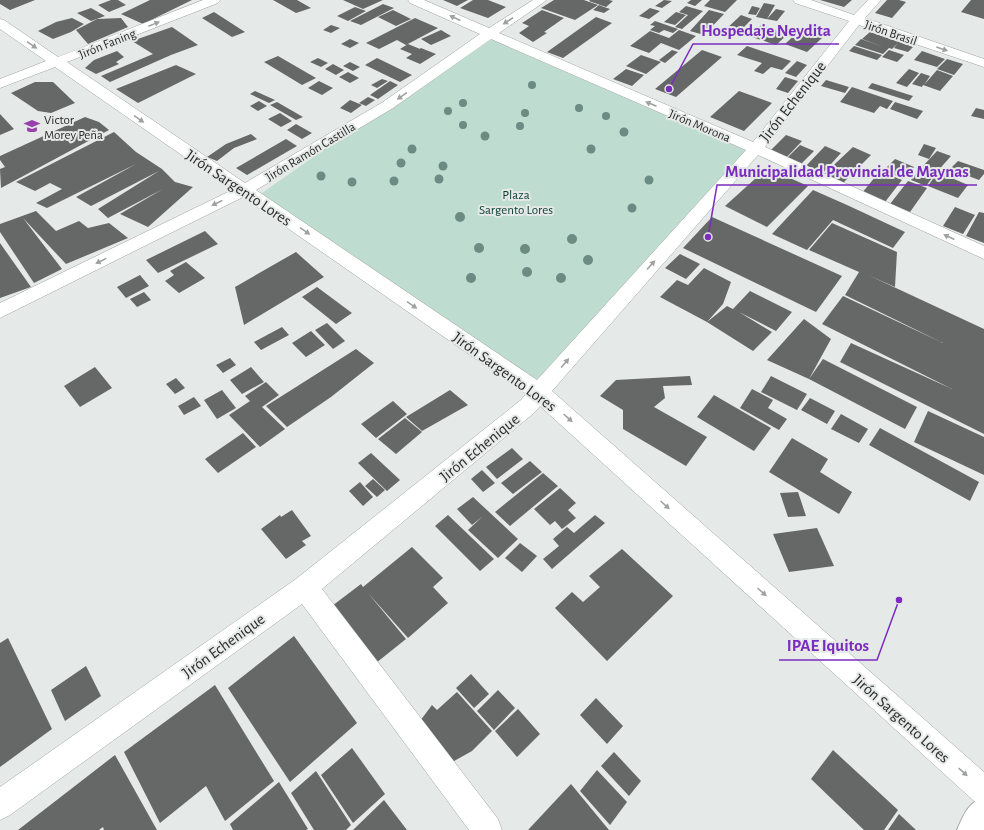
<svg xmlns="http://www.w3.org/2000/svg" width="984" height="830" viewBox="0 0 984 830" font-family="'Alegreya Sans',sans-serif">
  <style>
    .green { fill: #bfdcd1 }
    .building { fill: #656867 }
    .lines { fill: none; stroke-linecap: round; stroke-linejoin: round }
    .minor-casing { stroke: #9ea2a0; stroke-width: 1 }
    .tertiary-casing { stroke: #9ea2a0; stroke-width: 2 }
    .minor { fill: #fff; fill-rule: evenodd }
    .tertiary { fill: #fff; fill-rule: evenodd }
    .tree { fill: #6b8b83 }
    .oneway { fill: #9fa0a0 }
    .labels { text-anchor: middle; stroke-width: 4; stroke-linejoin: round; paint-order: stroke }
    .far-street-label { font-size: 13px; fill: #2a2b2b; stroke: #e5e9e8 }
    .far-poi-label { font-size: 13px; fill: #2a2b2b; stroke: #e5e9e8; text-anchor: start }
    .far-park-label { font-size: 13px; fill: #073e30; stroke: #e5e9e8 }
    .street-label { font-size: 16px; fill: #2a2b2b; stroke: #e5e9e8 }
    .leader { fill: none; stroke: #7b2cbf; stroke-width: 1.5 }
    .callout-dot { fill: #7b2cbf; stroke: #e5e9e8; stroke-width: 1.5 }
    .callout-label { font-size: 17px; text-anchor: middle; font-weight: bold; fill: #7b2cbf; stroke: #e5e9e8; stroke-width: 4; stroke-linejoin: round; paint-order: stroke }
  </style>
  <rect width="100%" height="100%" fill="#e5e9e8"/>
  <path class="green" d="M490,33L750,146L539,392L255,198Z"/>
  <path class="building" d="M0,0H35L10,10L0,4Z
    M111,0H118L126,5L109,12L98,5Z
    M150,0H192L143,24L121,14Z
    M273,0H297L311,8L296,13Z
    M343,0H383L363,9Z
    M443,0H468L457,6Z
    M473,0H488L506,7L488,18L460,8Z
    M554,0H584L598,5L575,20L541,8Z
    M590,0H609L613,1L606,7L589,1Z
    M664,0L672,1L662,8L655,6Z
    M691,0H702L695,6L687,3Z
    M710,0H737L725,12L704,6Z
    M820,0H852L844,7Z
    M887,0H899L906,2L892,18L875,13Z
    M971,0H984V19L961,12Z
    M764,3L775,5L767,19L776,9L785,11L777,21L756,17Z
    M383,4L394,8L361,25L350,21Z
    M599,5L604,7L610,9L604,13L593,10Z
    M686,6L703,11L682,29L675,27L688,15L679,12Z
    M752,6L760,8L756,15L748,14Z
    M355,7L366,11L348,21L337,16Z
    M91,8L105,16L91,21L77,13Z
    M650,8L660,11L649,19L639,16Z
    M393,10L411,19L396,26L378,17Z
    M542,10L564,18L544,32L547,33L533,42L519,33L529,26L522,23Z
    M709,10L724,14L704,35L690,31Z
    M214,12L245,32L232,37L202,18Z
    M676,12L686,15L675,25L664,22Z
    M741,15L752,19L734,37L722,33Z
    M596,17L612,23L563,58L547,52Z
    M72,18L84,24L71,32L53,39L38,31L56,22Z
    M121,18L128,27L88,44L76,30L97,19Z
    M415,18L438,28L406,45L397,40L379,49L366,43Z
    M655,21L678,29L673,33L664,30L659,33L650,30L655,26L650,25Z
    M331,25L340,28L331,33L323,30Z
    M761,25L788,34L776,45L749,36Z
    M172,27L198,45L171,55L110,82L101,76L153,54L132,41Z
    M441,30L451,36L431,45L421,39Z
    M679,30L696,36L679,50L661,43L649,53L630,46L650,31L669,38L664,42Z
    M799,31L822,38L807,52L785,44Z
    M870,32L899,42L913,47L908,52L894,48L898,43L892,49L889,48L883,54L855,45L861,39L884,47L862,39Z
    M350,39L359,43L350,48L341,44Z
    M408,44L420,49L412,54L400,49Z
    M747,46L791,61L782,70L771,67L763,74L754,71L762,63L737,55Z
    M854,46L882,55L877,60L849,51Z
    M421,48L436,54L420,64L406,58Z
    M672,50L678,52L665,63L659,60Z
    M702,50L722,57L676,97L655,89Z
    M889,50L904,55L897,62L882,57Z
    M117,51L124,57L116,62L119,64L96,74L85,68L94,60Z
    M922,51L945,59L937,67L914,60Z
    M641,55L661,62L646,74L626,66Z
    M278,56L316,78L302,85L264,62Z
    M318,58L328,63L321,67L310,62Z
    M377,58L412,75L400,82L365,65Z
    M947,59L963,64L954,75L937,69Z
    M797,61L807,65L796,77L785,73Z
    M350,62L360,67L353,71L343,66Z
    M333,64L344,70L336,75L325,69Z
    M176,65L196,74L138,103L116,89Z
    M626,69L644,75L632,86L613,79Z
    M909,69L919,73L907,87L896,83Z
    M937,70L953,76L940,91L923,85L922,87L912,84L921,73L930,76L924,85Z
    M348,72L359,78L350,83L339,77Z
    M785,77L798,81L788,93L776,89Z
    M382,79L388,81L377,88L371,85Z
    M826,80L849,87L845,93L821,86Z
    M319,81L333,88L322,95L308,88Z
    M390,81L398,85L378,99L370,95Z
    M35,82H53L75,103L51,113L38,111L11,93Z
    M872,83L913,96L909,101L868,88Z
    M852,87L893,101L887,109L880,106L874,113L840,102Z
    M255,91L275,100L269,103L250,94Z
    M739,91L772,103L744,131L710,117Z
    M368,97L375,100L366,106L359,103Z
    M350,100L362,105L351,113L340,108Z
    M259,101L267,106L258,111L250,106Z
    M277,102L303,117L296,120L270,105Z
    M895,102L923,111L917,119L890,109Z
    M976,108L984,110V119L971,116Z
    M280,113L292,121L281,127L268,119Z
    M0,114L14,129L0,135Z
    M85,117L99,122L109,130L1,188L0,169L5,167L0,160V156Z
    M296,124L312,133L302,139L287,130Z
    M114,132L136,152L162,169L175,182L193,187L148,227L120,214L163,189L108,218L98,209L159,171L91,206L76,197L136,164L47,208L36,203L62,189L50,183L35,191L16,182Z
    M251,134L257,139L234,148L217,161L207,157L226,144Z
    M786,135L802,141L786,158L770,151Z
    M286,139L297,146L247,175L236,168Z
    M924,144L936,148L929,159L918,155Z
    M800,145L814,151L801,164L787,158Z
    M825,146L841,153L821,175L804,168Z
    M853,147L871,155L841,185L822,176Z
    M937,151L951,156L936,173L922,167Z
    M895,159L914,167L903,179L884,170Z
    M958,161L984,170V174L979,180L950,169Z
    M767,168L808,186L767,227L725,206Z
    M920,168L935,174L926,186L911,180Z
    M939,170L955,177L954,179L968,185L958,198L928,186Z
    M880,171L902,180L885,202L862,193Z
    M908,181L927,188L910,212L890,204Z
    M813,190L847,205L905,232L893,248L833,220L807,250L772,234Z
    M955,207L975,215L963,234L943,226Z
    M36,211L56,231L79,221L88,228L109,223L128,238L66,264L23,218L62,269L34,283L0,232V224Z
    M979,212L984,213V243L966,236Z
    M712,217L842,276L816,312L683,248Z
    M832,223L897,252L895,287L868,275L984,329V434L840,362L851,343L952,389L822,324L843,296L943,343L845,295L859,272L809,250Z
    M205,231L218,244L158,273L146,260Z
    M0,243L31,287L0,298Z
    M296,252L324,277L244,325L235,287Z
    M680,254L700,264L686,279L665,268Z
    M186,262L205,278L179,293L165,281L174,275L170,271Z
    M704,268L731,282L723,304L707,322L660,297L677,280L688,285Z
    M140,275L149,286L126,298L117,287Z
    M317,287L352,313L336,324L302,297Z
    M750,291L792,312L776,331L739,312L772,332L753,351L707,322L727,306L733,309Z
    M144,292L151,300L137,307L130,299Z
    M804,319L831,339L809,379L767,360Z
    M327,323L345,341L333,349L315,330Z
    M282,327L289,335L261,350L254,342Z
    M311,331L325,345L306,357L292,343Z
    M356,349L374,363L331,397L287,427L266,406Z
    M230,358L236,365L223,373L216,365Z
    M823,359L917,407L905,429L809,379Z
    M95,367L112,388L80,407L64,386Z
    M251,367L264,382L242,394L230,380Z
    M690,376L692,385L663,386L665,398L654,407L707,437L686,466L623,429V410L600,396L616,380Z
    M771,376L807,394L797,410L761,392Z
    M176,378L185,388L175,394L166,384Z
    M266,382L279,395L262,407L285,429L260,447L229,415L250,401L245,396Z
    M752,389L773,400L768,408L787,419L779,430L740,408Z
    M222,390L236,408L217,419L204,400Z
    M450,390L468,405L422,431L406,417Z
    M714,395L771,428L754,451L697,417Z
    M194,397L201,406L184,415L178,406Z
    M810,398L835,411L827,424L801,410Z
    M393,401L407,414L376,438L361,424Z
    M928,411L984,437V475L914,442Z
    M841,414L868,429L859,443L831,429Z
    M405,418L422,432L396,454L378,439Z
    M880,428L979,482L970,501L869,445Z
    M243,433L256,447L218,473L205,459Z
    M792,438L828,459L820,472L852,492L839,514L769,472Z
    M512,448L523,459L497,479L486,467Z
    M371,453L400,480L387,491L358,463Z
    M530,461L542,472L513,494L501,483Z
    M482,470L495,483L483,492L471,479Z
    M543,473L558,486L510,526L495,512Z
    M373,479L385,490L377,497L365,486Z
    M360,482L373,497L363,506L349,491Z
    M560,488L576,503L568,510L576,518L562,529L555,521L550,525L534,509Z
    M798,492L806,516L788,517L780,493Z
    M473,497L518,539L498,558L468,530L483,516L472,525L457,509Z
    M292,510L311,536L302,541L306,545L286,559L261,529L280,515L281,517Z
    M448,515L494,559L480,571L435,526Z
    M595,515L605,523L552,569L543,559L559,546L553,539L567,527L574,533Z
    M817,528L834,566L789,572L773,534Z
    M520,543L537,556L522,572L505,558Z
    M412,547L443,578L433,587L448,603L408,638L368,593L406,639L371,667L328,609L361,584L363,587Z
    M622,549L673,596L607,661L555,608L572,592L583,602L600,587L589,576Z
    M294,636L357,723L290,782L228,688Z
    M8,638L52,729L0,767V643Z
    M86,666L101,696L65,721L51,690Z
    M471,674L489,694L474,708L456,688Z
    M215,685L274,781L225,821L206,786L160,823L124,752Z
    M498,690L515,708L494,730L477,711Z
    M457,692L492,731L472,751L447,765L417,725L432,705L437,710Z
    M596,698L623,726L607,744L580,715Z
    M518,709L540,734L517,757L495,731Z
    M352,748L385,794L353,823L321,775Z
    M833,750L898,810L884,830H864L811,779Z
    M614,752L641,781L629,796L601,766Z
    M115,755L157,830H104L103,827L99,830H18Z
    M597,770L627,802L610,825L580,791Z
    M316,771L351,825L346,830H314L291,793Z
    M279,782L308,829L306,830H233L230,824Z
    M571,784L609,830H528Z
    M384,800L407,830H353Z
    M899,814L916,830H888Z"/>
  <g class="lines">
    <defs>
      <path id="minor" d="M203,0H220L218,3L67,62L245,183L383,102L480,34L410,3L408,0H424L489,28L533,0H547L499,33L753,142L849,21L795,3L793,0H811L854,15L868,0H881L865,18L984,59V67L859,25L765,147L984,246V259L758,155L552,391L984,772V806L974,801L540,406L535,412L322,589L498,819L502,830H469L302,604L10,815L0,820V787L296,579L521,400L526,394L243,197L0,318V303L232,190L55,67L0,88V79L46,61L0,29V19L4,20L58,57ZM491,39L746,150L537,380L256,190L393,108Z"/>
      <path id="tertiary" d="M984,797V830H957C964,814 968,803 984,797Z"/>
    </defs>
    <use href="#minor" class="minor-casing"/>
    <use href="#tertiary" class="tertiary-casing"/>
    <use href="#minor" class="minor"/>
    <use href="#tertiary" class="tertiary"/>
  </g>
  <g class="tree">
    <circle cx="532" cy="85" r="4"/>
    <circle cx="463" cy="103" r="4"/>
    <circle cx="579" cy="108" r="4"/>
    <circle cx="448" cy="111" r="4"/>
    <circle cx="525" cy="113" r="4"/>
    <circle cx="606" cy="116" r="4"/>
    <circle cx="463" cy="125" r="4"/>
    <circle cx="520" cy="126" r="4"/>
    <circle cx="624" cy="132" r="4.5"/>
    <circle cx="485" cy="136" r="4.5"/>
    <circle cx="412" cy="149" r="4.5"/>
    <circle cx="591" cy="149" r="4.5"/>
    <circle cx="401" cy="163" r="4.5"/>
    <circle cx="443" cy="166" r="4.5"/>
    <circle cx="321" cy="176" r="4.5"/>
    <circle cx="439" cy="179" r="4.5"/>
    <circle cx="649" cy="180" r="4.5"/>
    <circle cx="394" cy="181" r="4.5"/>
    <circle cx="352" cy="182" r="4.5"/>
    <circle cx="632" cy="208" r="4.5"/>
    <circle cx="460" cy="217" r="5"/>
    <circle cx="572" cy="239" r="5"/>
    <circle cx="479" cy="248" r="5"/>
    <circle cx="525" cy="249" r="5"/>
    <circle cx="588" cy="260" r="5"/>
    <circle cx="527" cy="272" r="5"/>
    <circle cx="471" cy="278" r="5"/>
    <circle cx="561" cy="278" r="5"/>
  </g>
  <defs><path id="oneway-solid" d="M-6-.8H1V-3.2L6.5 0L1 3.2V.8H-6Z"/></defs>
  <g class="oneway">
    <use href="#oneway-solid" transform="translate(455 18) rotate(-156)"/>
    <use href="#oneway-solid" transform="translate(508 21) rotate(147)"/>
    <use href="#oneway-solid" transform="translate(154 24) rotate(-22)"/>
    <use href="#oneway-solid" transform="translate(32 45) rotate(34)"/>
    <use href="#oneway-solid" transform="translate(942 49) rotate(19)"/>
    <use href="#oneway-solid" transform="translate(402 96) rotate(145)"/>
    <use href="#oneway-solid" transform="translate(651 104) rotate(-157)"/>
    <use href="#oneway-solid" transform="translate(139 119) rotate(34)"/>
    <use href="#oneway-solid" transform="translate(217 203) rotate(154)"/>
    <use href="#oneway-solid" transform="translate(305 231) rotate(34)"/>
    <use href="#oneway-solid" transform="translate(949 237) rotate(-155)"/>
    <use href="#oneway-solid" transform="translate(101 261) rotate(154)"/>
    <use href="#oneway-solid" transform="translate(651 265) rotate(-48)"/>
    <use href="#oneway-solid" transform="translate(412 305) rotate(34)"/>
    <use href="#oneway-solid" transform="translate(565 363) rotate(-49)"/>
    <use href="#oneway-solid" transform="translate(568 418) rotate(42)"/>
    <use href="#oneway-solid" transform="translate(665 505) rotate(42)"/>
    <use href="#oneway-solid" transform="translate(762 592) rotate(42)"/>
    <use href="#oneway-solid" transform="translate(963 772) rotate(42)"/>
  </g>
  <defs>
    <symbol id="school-bare" viewBox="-9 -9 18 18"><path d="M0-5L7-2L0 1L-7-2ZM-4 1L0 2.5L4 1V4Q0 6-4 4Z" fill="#983fab" stroke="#e5e9e8" stroke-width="2.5" paint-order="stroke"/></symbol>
  </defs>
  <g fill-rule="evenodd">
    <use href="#school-bare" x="21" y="115" width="22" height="22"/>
  </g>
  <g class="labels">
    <g class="far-street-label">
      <text transform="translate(891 32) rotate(19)" y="5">Jirón Brasil</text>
      <text transform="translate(107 43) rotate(-22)" y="5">Jirón Faning</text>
      <text transform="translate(700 125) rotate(23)" y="5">Jirón Morona</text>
      <text transform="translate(310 151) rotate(-31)" y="5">Jirón Ramón Castilla</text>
    </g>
    <g class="far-poi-label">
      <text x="44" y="124">Victor<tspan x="44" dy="15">Morey Peña</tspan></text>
    </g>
    <g class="far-park-label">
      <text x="516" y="199">Plaza<tspan x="516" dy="15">Sargento Lores</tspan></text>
    </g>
    <g class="street-label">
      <text transform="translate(792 101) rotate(-52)" y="6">Jirón Echenique</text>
      <text transform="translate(239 187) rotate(34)" y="6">Jirón Sargento Lores</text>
      <text transform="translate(505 371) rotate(36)" y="6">Jirón Sargento Lores</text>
      <text transform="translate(479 447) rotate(-39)" y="6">Jirón Echenique</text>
      <text transform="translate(223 645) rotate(-36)" y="6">Jirón Echenique</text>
      <text transform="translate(902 718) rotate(42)" y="6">Jirón Sargento Lores</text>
    </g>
  </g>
  <path class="leader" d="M669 89L693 44H839M708 237L717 185H977M899 600L877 660H779"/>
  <g class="callout-dot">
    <circle cx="669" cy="89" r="4"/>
    <circle cx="708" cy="237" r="4"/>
    <circle cx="899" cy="600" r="4"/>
  </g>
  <g class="callout-label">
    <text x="766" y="36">Hospedaje Neydita</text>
    <text x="847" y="177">Municipalidad Provincial de Maynas</text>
    <text x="828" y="651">IPAE Iquitos</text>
  </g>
</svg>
